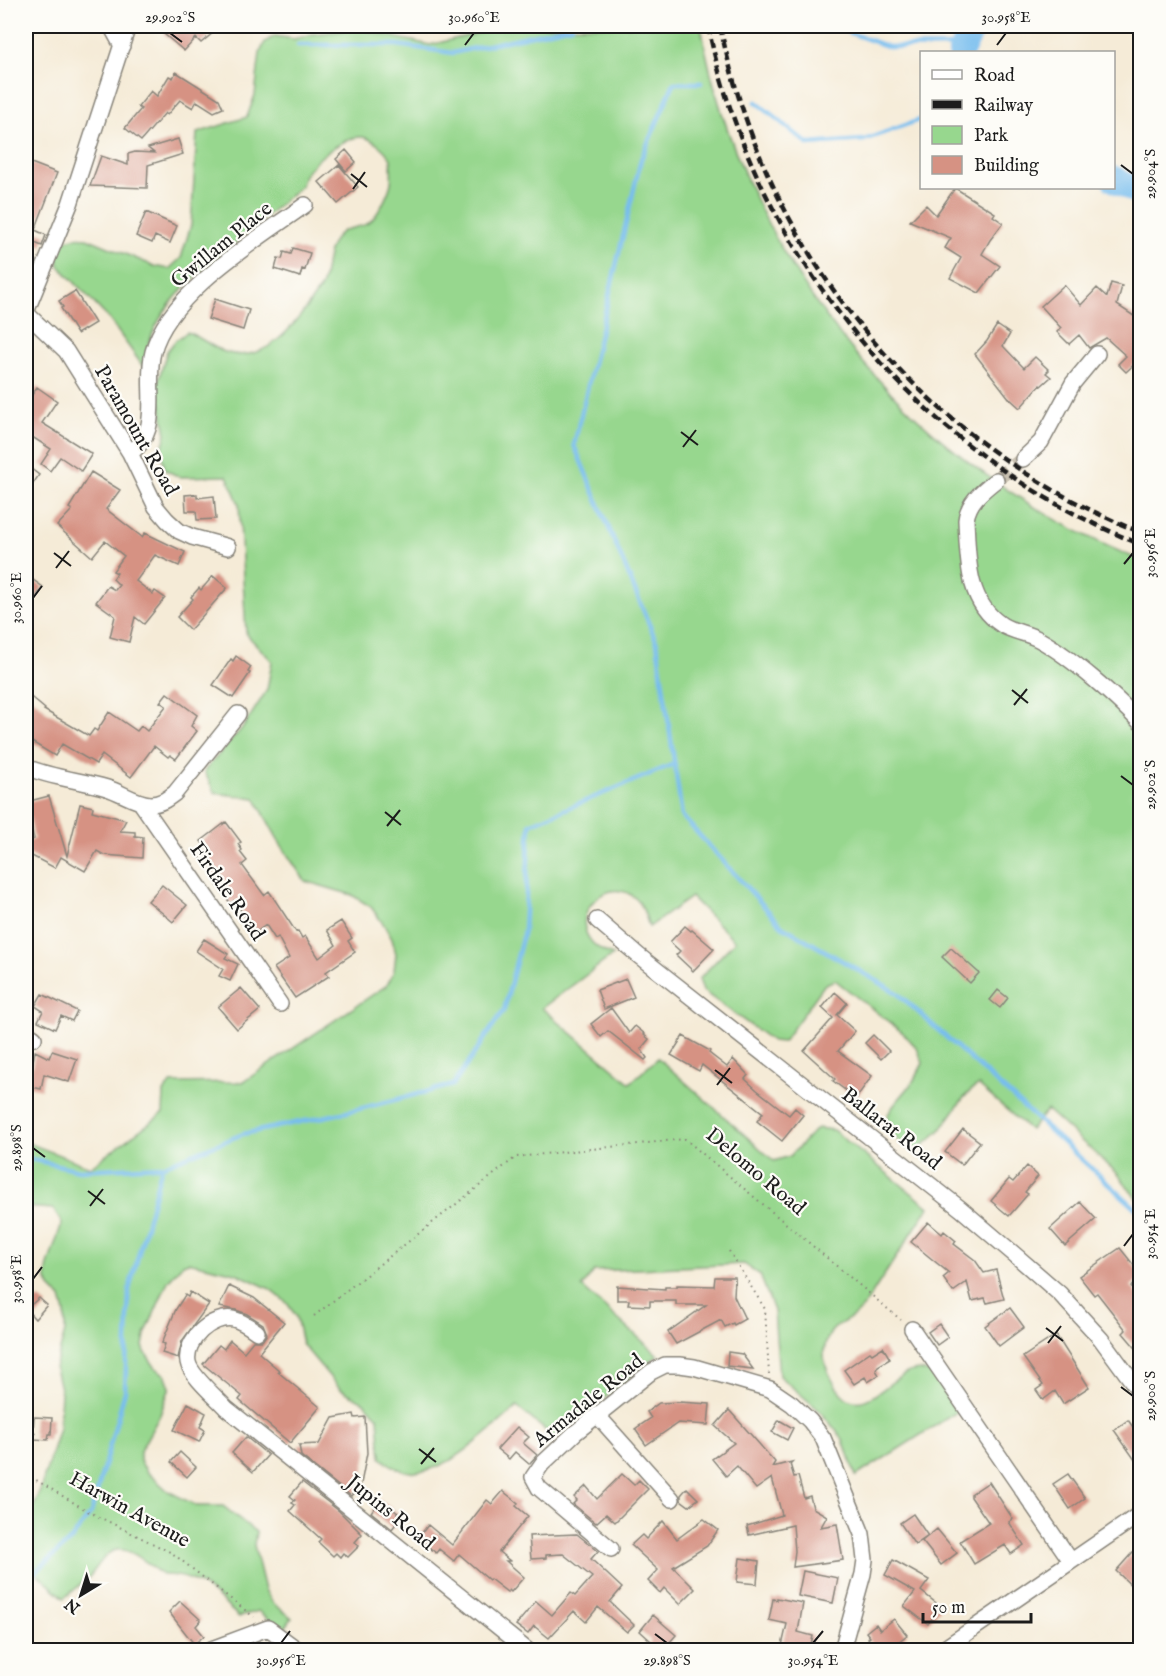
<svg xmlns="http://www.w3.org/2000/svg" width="1166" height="1676" viewBox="0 0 1166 1676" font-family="'IM FELL English',serif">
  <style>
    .green { fill: #97d78e; stroke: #5a7a55; stroke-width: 1.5 }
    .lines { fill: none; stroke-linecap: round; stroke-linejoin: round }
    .stream { stroke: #77bdee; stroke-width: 4.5 }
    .river { stroke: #77bdee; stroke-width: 26 }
    .building { fill: #d69283 }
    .minor-tunnel { stroke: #cac2b2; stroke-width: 15; stroke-dasharray: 15 8; stroke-linecap: butt }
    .minor-casing { stroke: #88847a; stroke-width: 18 }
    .path { stroke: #88847a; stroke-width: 2; stroke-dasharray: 1.5 4.5; stroke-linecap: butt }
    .minor { stroke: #fff; stroke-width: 15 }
    .rail { stroke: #1c1c1c; stroke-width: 4.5; stroke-dasharray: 9 4.5; stroke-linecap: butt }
    .ticks { fill: none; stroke: #1c1c1c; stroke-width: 2 }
    .labels { text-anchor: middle; stroke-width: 4.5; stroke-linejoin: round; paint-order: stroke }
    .street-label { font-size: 21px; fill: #1c1c1c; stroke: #fdfcf7 }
    .neatline { fill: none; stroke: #1c1c1c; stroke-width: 2 }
    .ticks-label { font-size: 15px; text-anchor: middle; fill: #1c1c1c }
  </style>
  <rect width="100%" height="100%" fill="#fdfcf7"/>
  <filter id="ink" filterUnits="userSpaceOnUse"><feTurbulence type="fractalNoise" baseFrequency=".0167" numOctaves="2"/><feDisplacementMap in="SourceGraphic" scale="12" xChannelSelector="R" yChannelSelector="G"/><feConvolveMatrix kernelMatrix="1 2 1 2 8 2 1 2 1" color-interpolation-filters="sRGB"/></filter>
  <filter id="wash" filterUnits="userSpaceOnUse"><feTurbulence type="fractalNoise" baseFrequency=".008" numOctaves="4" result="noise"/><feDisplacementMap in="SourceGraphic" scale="24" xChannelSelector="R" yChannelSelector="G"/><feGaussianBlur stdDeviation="1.35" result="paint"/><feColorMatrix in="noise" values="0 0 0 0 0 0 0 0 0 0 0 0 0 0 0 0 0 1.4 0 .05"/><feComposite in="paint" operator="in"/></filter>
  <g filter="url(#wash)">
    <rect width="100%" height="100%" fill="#f5ebd7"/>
    <path class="green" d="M499,26H701C742,266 916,470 1140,560V1203L1118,1174L1047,1110L1030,1130L979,1086C966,1089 950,1118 941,1129C933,1137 925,1145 915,1150C909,1149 905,1145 899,1141C872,1119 895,1106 909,1087C915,1080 919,1071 923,1063L917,1048L903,1033L835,980L825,984L783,1042L772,1041L703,991L699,979L735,941L691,897L649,927C646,917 643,905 635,898C601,869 553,934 613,955L542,1008L630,1083L658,1058L774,1161L790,1156L817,1128L833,1130L929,1207C913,1231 897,1256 881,1280C874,1290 868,1302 860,1311C853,1319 837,1323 831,1332C823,1345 822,1359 828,1371C859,1444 890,1362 924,1371C941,1375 951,1396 960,1410L856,1476L842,1438L820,1411L779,1376L774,1311L760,1275L744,1264L594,1271L582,1287L658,1355L555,1438L517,1407C490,1430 448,1474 410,1472C399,1471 390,1465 381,1458L378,1417L364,1402L340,1389L302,1344L296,1316L287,1303L270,1289L236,1273L188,1262L183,1264L168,1281L145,1335L143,1346L145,1352L155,1367L166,1376L170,1387L160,1415L140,1451V1461L147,1472L168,1491L197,1506H223L256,1532L254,1545L265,1590L273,1603L292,1618L283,1631L258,1611L239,1617C213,1594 199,1574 162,1575C149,1565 125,1540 108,1554C101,1560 96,1569 90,1576C82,1584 73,1591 64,1598L26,1564V1526L38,1497L59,1428L61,1393L55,1368L65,1332V1313L61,1298L50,1287L46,1278L48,1265L62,1223L53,1209L26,1207V1142L90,1167L163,1113L164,1092L171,1083L243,1082L387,985L394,971L396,954L392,939L384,925L371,907L352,895L305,881L281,845L255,798L215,793L204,771L244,726L267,690L272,661L246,634L239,504L227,476L180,477L165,470L161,452L166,434L157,385L167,351L175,341L187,332C201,337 211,347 225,352C269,367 299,318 321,287C328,269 324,251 338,235C346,226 359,229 368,223C377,218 389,193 391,183C392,176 391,167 391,159C386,151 372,137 361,137C341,137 304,166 301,186C278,205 257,225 234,244C193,279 149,310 144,368L109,319L59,266C55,245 66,235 87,238L154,266L169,269L181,258L191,225L197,133L247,117L255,95L260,53L265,42L275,36L294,39L312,34L358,29L430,45L491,30Z"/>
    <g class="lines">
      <path class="stream" d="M831,26L889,47L964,46
        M298,45H397L453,53L572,26
        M701,83H674L641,159L574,445L657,643L682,816L782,926L896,992L1140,1212
        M756,102L808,144L864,140L922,119
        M26,1158L79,1170L162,1166
        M26,1580L70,1541L91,1513L125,1391L129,1290L162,1166L243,1134L347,1112L453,1085L504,1010L524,930L530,824L674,764"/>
      <path class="river" d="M961,52L973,26
        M1114,179L1140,193"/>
    </g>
    <g id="blocks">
      <path class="building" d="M172,26H221L201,43L196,38L184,51L164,34Z
        M176,72L219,99L223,108L214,112L197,101L193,108L180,100L167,115L165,113L141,141L125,128L141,109L138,107L151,91L157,96L169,76L173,78Z
        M178,139L183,154L148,165L147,188L90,186L101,156L128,165V154L135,152L154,153L148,148Z
        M346,150L356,162L346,171L336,159Z
        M26,161L57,173L35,230L46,235L42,246L30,241L26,252Z
        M339,165L358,187L338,204L319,182Z
        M955,188L995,213L993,216L1003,223L990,240L982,254L1000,266L979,293L950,278L961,258L945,248L951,238L910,221L926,205L936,215Z
        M146,212L177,226L170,243L155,236L152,243L136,236Z
        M293,248L310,253L305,270L302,269L300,277L275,269L278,258L282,259L284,252L291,254Z
        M1111,283L1122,286L1117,305L1140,320V359L1126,372L1118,364L1126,356L1106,338L1089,348L1079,335L1069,344L1057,332L1061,328L1041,306L1064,285L1081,305L1097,288L1107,297Z
        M75,291L95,323L77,334L61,308L63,307L59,301Z
        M215,299L249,310L243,330L208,319Z
        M997,325L1010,334L1003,346L1024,368L1035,357L1049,370L1046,373L1051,377L1041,386L1040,385L1020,408L1009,398L975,354L987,341Z
        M37,387L57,401L42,423L92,454L81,471L60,457L50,471L41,464L51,449L26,433V404Z
        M26,465L39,475L26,494Z
        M91,472L120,490L106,509L142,537L145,533L185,552L179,566L155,555L136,581L153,594L155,591L165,598L144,624L135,617L129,642L110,637L115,616L96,602L108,586L115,590L119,585L113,579L117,573L113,571L124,556L105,541L92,557L57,526L72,510L69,508Z
        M197,494V498L214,496L216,519L197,520L196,511H186L185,495Z
        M26,575L43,587L26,611Z
        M213,576L227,588L190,630L177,617L193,599L191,597L199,588L201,590Z
        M236,656L251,667L248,672L250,673L233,698L213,685L231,659L233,661Z
        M26,693L45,709L44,710L89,736L94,729L97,731L109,712L137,731L141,726L147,731L166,706L160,702L167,693L197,715L191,726L197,731L176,759L170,755L168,757L154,746L131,777L102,755L96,764L62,744L55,756L32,742L26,751Z
        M49,796L67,856L80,804L93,807L92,811L126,820L120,831L135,832V836L143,837L142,858L104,855L97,851L85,871L61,857L55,868L26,853V843L34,839L26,802Z
        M226,822L241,842L238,844L242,850L240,852L247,861L242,865L264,895L269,891L296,932L298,931L302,938L305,936L319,958L336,945L327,930L341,921L352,938L348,941L355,952L326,972L329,976L295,998L274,968L289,958L278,937L275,939L266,925L256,932L234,901L231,904L217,885L220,883L197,853L206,847L201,841Z
        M162,885L187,905L173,922L148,901Z
        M685,926L691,931L692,930L714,949L693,971L676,955L680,951L670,942Z
        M204,939L228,954L225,958L238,964L230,981L219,976L223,969L196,951Z
        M951,948L979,973L970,983L942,957Z
        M626,979L634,997L604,1009L597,990Z
        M241,988L260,1010L237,1029L218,1007Z
        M998,990L1008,998L1000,1008L990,1000Z
        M835,992L847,1003L837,1015L855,1031L838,1051L872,1076L856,1098L833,1081L835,1079L804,1051L833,1018L822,1008Z
        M42,994L77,1011L72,1021L61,1016L55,1029L38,1021L43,1011L35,1006Z
        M611,1008L629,1033L635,1026L645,1034L644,1035L649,1039L641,1049L647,1058L645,1060L608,1031L601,1037L591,1024Z
        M873,1035L889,1051L881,1059L865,1043Z
        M683,1036L710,1051L709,1053L727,1067L733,1059L748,1075L745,1079L757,1090L789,1115L795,1108L803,1115L782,1141L757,1121L763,1113L702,1065L699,1071L671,1055Z
        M35,1051L49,1058L52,1051L77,1059L69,1082L44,1074L41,1089L28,1086Z
        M963,1129L980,1142L962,1165L945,1152Z
        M1027,1166L1038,1176L1025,1192L1028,1194L1009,1216L991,1201L1009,1179L1013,1182Z
        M1080,1202L1096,1219L1065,1246L1050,1229Z
        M928,1222L942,1234L944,1231L956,1241L954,1244L975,1260L984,1273L996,1270L1004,1299L987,1303L985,1298L972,1301L967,1282L953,1292L943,1278L949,1273L911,1242Z
        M1120,1248L1140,1273V1279L1131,1286L1140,1297V1353L1123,1333L1126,1330L1097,1293L1094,1295L1079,1276Z
        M715,1277H735L734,1296L745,1319L734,1325L733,1323L725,1327L721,1320L676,1344L668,1332L706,1305H676V1301H650V1306L628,1305L629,1300H617V1286L665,1289V1287H677V1285L714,1286Z
        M229,1286L254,1298L284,1322L259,1353L280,1371L278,1372L320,1407L290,1443L239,1400L242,1396L203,1364L219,1345L224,1349L230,1340L244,1352L253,1341H262L267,1334L263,1324L247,1314L236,1310L219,1307Z
        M190,1292L209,1304L182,1341L178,1358L162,1353L165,1344L162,1343L176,1309L185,1295L188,1297Z
        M39,1298L47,1305L35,1319L26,1309Z
        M1010,1308L1024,1327L999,1346L985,1326Z
        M939,1324L948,1337L937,1345L928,1332Z
        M1056,1335L1089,1387L1063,1404L1055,1391L1043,1400L1036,1390L1043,1385L1023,1357Z
        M883,1347L890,1359L878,1366L876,1370L879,1375L868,1382L865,1377L854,1384L844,1370L870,1352L872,1354Z
        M728,1352L742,1354L753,1369L727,1366Z
        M679,1402L710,1404L708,1425L678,1423L646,1445L635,1429L651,1418L647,1412L659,1403Z
        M188,1403L206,1413L200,1427L205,1430L199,1442L174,1430Z
        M729,1410L775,1462L772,1467L792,1462L790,1464L794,1477L798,1476L804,1498L810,1496L813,1508L827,1516L821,1527L837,1524L843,1560L793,1567L795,1551L793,1525L749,1535L747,1526L782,1515L772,1478L756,1489L737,1466L726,1476L712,1459L734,1443L715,1426Z
        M354,1414L355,1418L365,1417L367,1453L361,1484L351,1496L301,1456L299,1445L319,1444L333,1418Z
        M34,1417L52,1418L51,1434H49L48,1440L34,1439L35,1433L33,1432Z
        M779,1420L793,1428L787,1440L772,1432Z
        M1128,1420L1140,1437V1467L1114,1430Z
        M517,1427L529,1437L523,1443L537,1455L529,1464L515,1452L509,1459L497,1449Z
        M246,1437L268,1455L253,1472L232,1453Z
        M180,1452L196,1467L187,1477L171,1462Z
        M622,1474L634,1485L639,1480L648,1489L615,1522L606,1514L596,1523L573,1504L577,1500L574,1497L586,1486L597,1499Z
        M1068,1474L1085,1498L1070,1509L1053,1484Z
        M302,1482L339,1511L362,1534L355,1542L359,1546L348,1557L343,1553L340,1557L336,1553L333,1556L318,1542L321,1539L290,1511L295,1505L292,1503L295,1500L290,1496Z
        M989,1482L1013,1519L1009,1522L1024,1545L1011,1554L1005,1545L974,1564L960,1541L989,1523L971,1497V1494Z
        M687,1488L698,1499L689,1506L681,1500V1495Z
        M503,1491L518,1503L516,1506L528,1516L499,1552L510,1561H506L524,1577L511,1592L509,1590L507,1592L490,1579L489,1580L459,1554L454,1561L439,1549L436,1553L418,1538L428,1525L452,1545L487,1500L492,1504Z
        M380,1500L402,1516L392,1529L371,1512Z
        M913,1514L928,1536L915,1545L900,1523Z
        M704,1519L718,1530L707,1546L673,1567L695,1589L680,1604L664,1588L660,1593L648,1581L658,1570L631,1545L642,1535L646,1539L663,1521L677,1539Z
        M937,1529L957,1553L941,1565L922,1541Z
        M577,1534L598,1551L591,1559L622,1588L610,1602L634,1625L627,1632L598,1607L586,1622L574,1611L549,1638L534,1626L528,1634L516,1625L536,1601L552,1615L571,1593L575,1596L592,1577L563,1554L546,1555V1558L531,1559L529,1536Z
        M1140,1544V1594L1116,1571Z
        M740,1558L759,1561L757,1584L737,1582Z
        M893,1560L929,1580L921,1591L941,1607L928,1624L904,1606L915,1592L885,1575Z
        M803,1571L838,1578L833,1603L798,1596Z
        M777,1598L803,1603L798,1632L813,1636L810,1650H781L787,1624L769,1620L773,1599L777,1600Z
        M180,1601L201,1620L196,1626L204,1636L194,1644L169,1612Z
        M653,1615L676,1635L663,1650H643L651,1641L640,1631Z
        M894,1619L907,1635L888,1650H877L868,1638L870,1637L866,1632L876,1624L880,1630Z"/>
    </g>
  </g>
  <g filter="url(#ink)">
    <use href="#blocks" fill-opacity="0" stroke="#88847a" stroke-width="1.5"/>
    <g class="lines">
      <path class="minor-tunnel" d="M996,480L1023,459"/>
      <defs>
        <path id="minor" d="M111,26L122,46
          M26,312L70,204L128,26
          M26,313L66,351L130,453L156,507L167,520L179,531L192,537L228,547
          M130,453C164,430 144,386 153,352C168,293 258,239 305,205
          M1023,459L1041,442L1073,383L1097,354
          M996,480C982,491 968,502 966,520C968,557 966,602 1002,625C1013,632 1028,633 1040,640C1072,658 1115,696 1140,722
          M26,767C52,778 80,780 107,788C121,792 135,803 150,804C161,804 167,799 175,793L238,714
          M141,803L280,1004
          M597,920L639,956L961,1209L1014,1254L1060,1294L1101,1339L1140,1392
          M26,1033L34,1038
          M912,1329L1071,1561
          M257,1332C250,1327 242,1321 233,1319C212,1315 184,1340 188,1362C190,1375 217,1398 226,1408L527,1650
          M597,1415L672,1499
          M611,1549L539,1488L533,1477L542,1464L575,1433L651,1372L665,1365H680L694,1367L770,1389L792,1404L810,1421L823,1438L862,1534L865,1560L863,1574L842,1650
          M209,1650L268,1628L298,1650
          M942,1650L1140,1514"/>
      </defs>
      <use href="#minor" class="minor-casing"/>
      <path class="path" d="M729,1251L765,1309L769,1374
        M314,1316L516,1157L685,1139L901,1320
        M26,1474L91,1513L172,1553L254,1617"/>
      <use href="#minor" class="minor"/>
      <path class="rail" d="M708,26C755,256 921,457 1140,544
        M720,26C735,95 758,162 793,225C867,362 996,475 1140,532
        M26,27V26"/>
    </g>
  </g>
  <path class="ticks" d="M170,33L182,42M465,45L474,33M997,45L1006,33M1121,165L1133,174M351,174L367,187M353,189L365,172M681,432L698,445M683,447L696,430M54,553L71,566M1124,564L1133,553M56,568L69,551M33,598L42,586M1012,690L1028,703M1014,705L1027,689M1121,776L1133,785M385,812L401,825M387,826L400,810M715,1070L732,1083M717,1085L730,1068M33,1148L45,1157M88,1191L105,1204M90,1206L103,1189M1124,1246L1133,1234M33,1279L42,1267M1046,1328L1063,1341M1048,1343L1061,1326M1121,1387L1133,1396M419,1449L436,1462M421,1464L434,1448M655,1634L667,1643M281,1643L290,1631M813,1643L823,1631"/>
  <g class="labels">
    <g class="street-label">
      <text transform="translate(221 244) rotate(-39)" y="7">Gwillam Place</text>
      <text transform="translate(137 430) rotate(60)" y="7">Paramount Road</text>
      <text transform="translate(228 891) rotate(55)" y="7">Firdale Road</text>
      <text transform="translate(892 1128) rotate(38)" y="7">Ballarat Road</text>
      <text transform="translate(756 1171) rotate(40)" y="7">Delomo Road</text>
      <text transform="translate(588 1400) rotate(-39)" y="7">Armadale Road</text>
      <text transform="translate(130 1509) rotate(29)" y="7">Harwin Avenue</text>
      <text transform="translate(391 1512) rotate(39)" y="7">Jupins Road</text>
    </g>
  </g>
  <rect width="1166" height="1676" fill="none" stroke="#fdfcf7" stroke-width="66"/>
  <rect x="920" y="51" width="195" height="138" fill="#fdfcf7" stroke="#a3a29f" stroke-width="1.5"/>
  <rect x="932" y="70" width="30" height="9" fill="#ffffff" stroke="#a3a29f" stroke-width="1.5"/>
  <text x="974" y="81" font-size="18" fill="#1c1c1c">Road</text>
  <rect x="932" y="100" width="30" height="9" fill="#1c1c1c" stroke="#a3a29f" stroke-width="1.5"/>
  <text x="974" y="111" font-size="18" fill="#1c1c1c">Railway</text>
  <rect x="932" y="126" width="30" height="18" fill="#97d78e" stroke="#a3a29f" stroke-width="1.5"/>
  <text x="974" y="141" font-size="18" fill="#1c1c1c">Park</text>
  <rect x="932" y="156" width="30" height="18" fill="#d69283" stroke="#a3a29f" stroke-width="1.5"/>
  <text x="974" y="171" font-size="18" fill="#1c1c1c">Building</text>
  <g transform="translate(81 1595) rotate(218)" stroke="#fdfcf7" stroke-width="4.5" paint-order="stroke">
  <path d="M0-4.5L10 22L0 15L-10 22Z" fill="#1c1c1c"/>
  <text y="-9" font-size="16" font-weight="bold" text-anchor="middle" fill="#1c1c1c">N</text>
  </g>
  <path d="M923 1613v9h108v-9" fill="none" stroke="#1c1c1c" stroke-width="3"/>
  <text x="932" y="1613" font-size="18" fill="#1c1c1c" stroke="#fdfcf7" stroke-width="4.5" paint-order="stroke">50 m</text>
  <rect x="33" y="33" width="1100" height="1610" class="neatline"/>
  <g class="ticks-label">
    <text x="170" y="22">29.902°S</text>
    <text x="474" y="22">30.960°E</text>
    <text x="1006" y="22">30.958°E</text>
    <text transform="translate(1150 174) rotate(-90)" y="5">29.904°S</text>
    <text transform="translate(1150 553) rotate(-90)" y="5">30.956°E</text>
    <text transform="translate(16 598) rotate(-90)" y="5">30.960°E</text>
    <text transform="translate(1150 785) rotate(-90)" y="5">29.902°S</text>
    <text transform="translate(16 1148) rotate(-90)" y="5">29.898°S</text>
    <text transform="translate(1150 1234) rotate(-90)" y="5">30.954°E</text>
    <text transform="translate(16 1279) rotate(-90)" y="5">30.958°E</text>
    <text transform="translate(1150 1396) rotate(-90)" y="5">29.900°S</text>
    <text x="281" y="1665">30.956°E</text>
    <text x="667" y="1665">29.898°S</text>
    <text x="813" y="1665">30.954°E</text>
  </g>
</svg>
